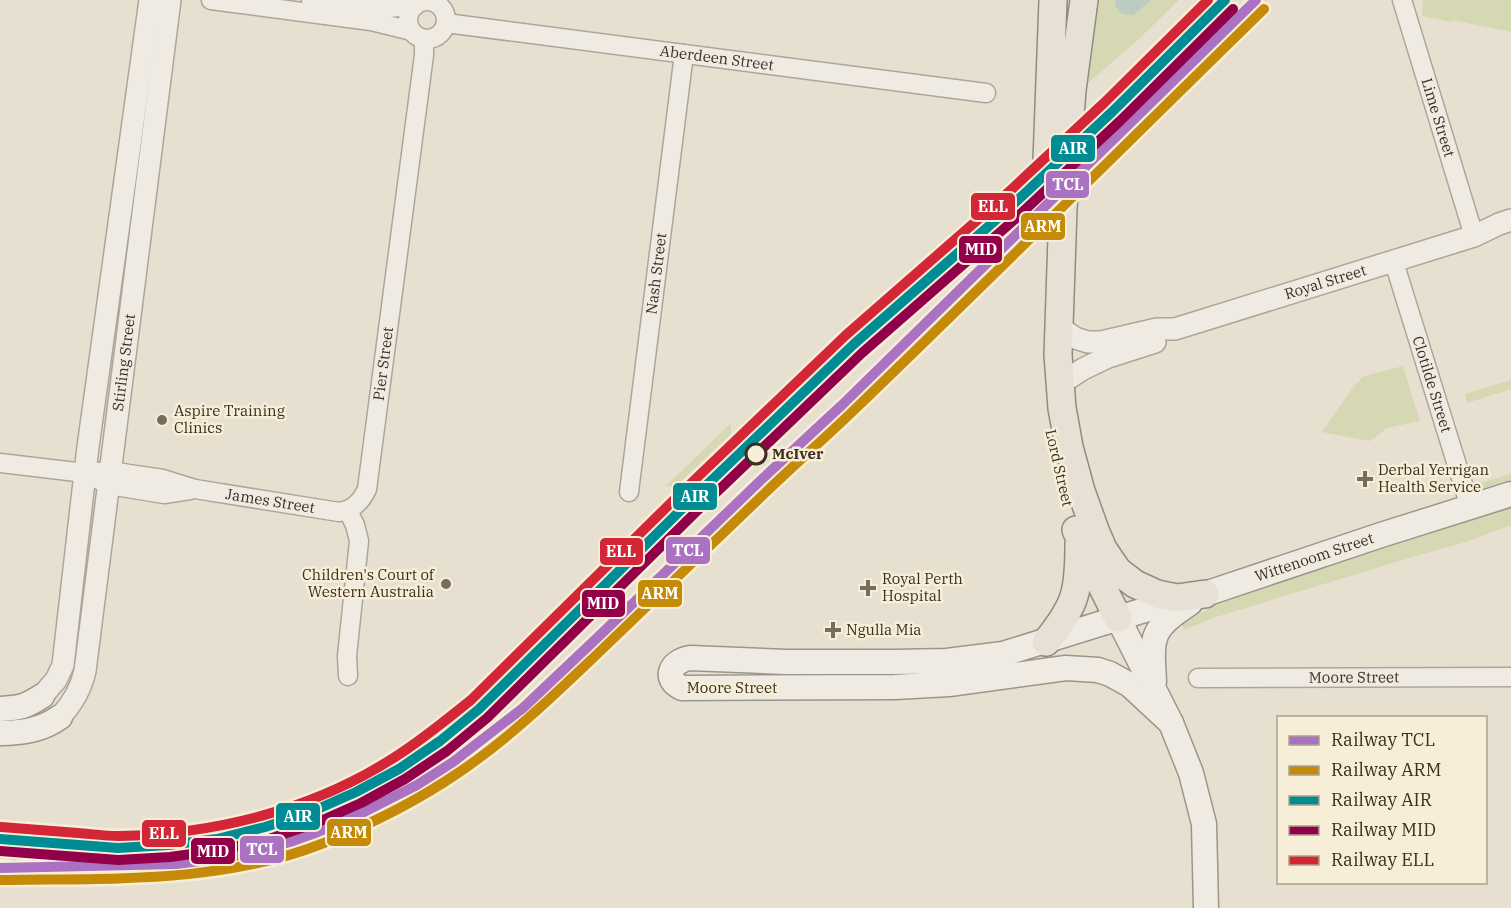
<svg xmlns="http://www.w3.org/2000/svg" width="1511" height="908" viewBox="0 0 1511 908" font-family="'IBM Plex Serif',serif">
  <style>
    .green { fill: #d6d7b3 }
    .water { fill: #bcccc2 }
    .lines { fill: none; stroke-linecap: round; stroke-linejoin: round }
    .minor-casing { stroke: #ada599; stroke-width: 21 }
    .tertiary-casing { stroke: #ada599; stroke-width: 24 }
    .secondary-casing { stroke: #9c958a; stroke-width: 27 }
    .primary-casing { stroke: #928b80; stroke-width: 30 }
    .minor { stroke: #efebe3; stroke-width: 18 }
    .tertiary { stroke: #efebe3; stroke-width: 21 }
    .secondary { stroke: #efebe3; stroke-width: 24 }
    .primary { stroke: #e6e1d4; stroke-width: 27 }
    .rail-casing { stroke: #afaaa2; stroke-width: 7 }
    .rail { stroke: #f7eed8; stroke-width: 4.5; stroke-dasharray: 14; stroke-linecap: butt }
    .rail-1-casing { stroke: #f7eed8; stroke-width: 15 }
    .rail-2-casing { stroke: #f7eed8; stroke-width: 15 }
    .rail-3-casing { stroke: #f7eed8; stroke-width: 15 }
    .rail-4-casing { stroke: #f7eed8; stroke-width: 15 }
    .rail-5-casing { stroke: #f7eed8; stroke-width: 15 }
    .rail-1 { stroke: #ab72c2; stroke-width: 10 }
    .rail-2 { stroke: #c58a08; stroke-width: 10 }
    .rail-3 { stroke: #008c95; stroke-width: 10 }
    .rail-4 { stroke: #910048; stroke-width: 10 }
    .rail-5 { stroke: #d32737; stroke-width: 10 }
    .poi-dot { fill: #786c5e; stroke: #f7eed8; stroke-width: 2 }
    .stop-dot { fill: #f7eed8; stroke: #3d2e20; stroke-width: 3 }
    .labels { text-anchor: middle; stroke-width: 5; stroke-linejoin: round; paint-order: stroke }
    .street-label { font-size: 15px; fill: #3d2e20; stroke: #f7eed8 }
    .poi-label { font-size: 15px; fill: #3d2e20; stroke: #f7eed8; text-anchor: start }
    .stop-label { font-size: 15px; font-weight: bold; fill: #3d2e20; stroke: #f7eed8; text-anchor: start }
    .line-badge { stroke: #f7eed8; stroke-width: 2 }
    .badge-label { font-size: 16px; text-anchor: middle; font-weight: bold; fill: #fff }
  </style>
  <rect width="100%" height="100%" fill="#e7e0d1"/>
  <path class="green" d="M1098,0H1179L1137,41L1088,83Z
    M1423,0H1511V32L1452,20L1451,22L1422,16Z
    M1403,366L1420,421L1387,428L1370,441L1322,432L1354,386L1364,376Z
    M1511,380V389L1467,403L1465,394Z
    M731,423V434L675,487L666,486Z
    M1511,474V481L1479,490L1476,484Z
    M1511,505V525L1466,542L1409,558L1213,618L1184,630L1181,623L1202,613L1218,603L1280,581L1455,525Z"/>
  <path class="water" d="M1116,0H1151L1133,15L1122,14L1115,5Z"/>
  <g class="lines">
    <defs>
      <g id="minor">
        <path d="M211,0L371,21L412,31"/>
        <path d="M311,0L373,9L415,6"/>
        <path id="s1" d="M1402,0L1474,236"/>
        <circle cx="427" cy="20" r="19"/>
        <path id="s2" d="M446,23L986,93"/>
        <path id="s3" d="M1394,262L1470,507"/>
        <path id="s4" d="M0,463L85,473L111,471L129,474L163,479L195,489L339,512C353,510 361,502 367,489L424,55V39"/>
        <path d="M97,479L109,485L164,494L190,490"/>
        <path id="s5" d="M629,492L684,54"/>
        <path d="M348,511L355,525L359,541L347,656L348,676"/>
        <path id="s6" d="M1198,678L1511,677"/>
      </g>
      <g id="tertiary">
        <path id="s7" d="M1059,327L1075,338L1088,342H1101L1157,329H1175L1474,236L1499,224L1511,220"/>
        <path d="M1060,384L1083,369L1108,357L1155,342"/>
        <path d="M42,696L56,680L63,665L88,447L150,0"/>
        <path id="s8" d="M60,717C73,703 81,689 85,671L170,0"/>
      </g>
      <g id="secondary">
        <path d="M1118,618L1171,723L1191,773L1204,824L1206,908"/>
        <path d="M1154,681C1151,635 1151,629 1190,603"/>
        <path d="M0,709C20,708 25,707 42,696"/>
        <path id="s9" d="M1171,723L1130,685L1110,674L1098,670L1066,668L949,684L895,687L682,688C662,679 671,661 690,658L786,662H895L947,661L1003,654L1138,612L1205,594L1381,535L1511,494"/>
        <path d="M0,733C22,733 42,730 60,717"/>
      </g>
      <path id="primary" d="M1084,0L1072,90L1063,209L1058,355L1062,408L1069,447L1081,491L1095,530L1103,549L1118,571L1135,584L1157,594L1177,598L1205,594
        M1045,214L1053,0
        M1076,530L1091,564L1118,618
        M1046,642C1076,605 1079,592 1079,544"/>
    </defs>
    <use href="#minor" class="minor-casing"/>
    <use href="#tertiary" class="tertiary-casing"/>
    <use href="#secondary" class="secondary-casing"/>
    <use href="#primary" class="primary-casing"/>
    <use href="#minor" class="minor"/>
    <use href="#tertiary" class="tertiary"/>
    <use href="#secondary" class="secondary"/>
    <use href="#primary" class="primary"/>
    <defs>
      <path id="rail" d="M0,861L87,867"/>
    </defs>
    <use href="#rail" class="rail-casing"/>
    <use href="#rail" class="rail"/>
    <defs>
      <path id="rail-1" d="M0,868L176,864L225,858L249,853L290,842L318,832L362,813L417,785L453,762L523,708L597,638L760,481L842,405L1256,0"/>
      <path id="rail-2" d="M0,880C109,878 221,884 324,843C371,824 417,801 458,773C507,740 550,699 592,659C650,604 707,548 765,493C794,465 824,439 853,411C991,278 1127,143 1264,9"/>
      <path id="rail-3" d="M0,839L118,848L168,845L217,839L265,827L311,812L356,792L399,769L440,741L479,709L691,500L854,344L1006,211L1112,112L1225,0"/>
      <path id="rail-4" d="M0,851L118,860L170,857L220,850L269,839L316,823L361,803L405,779L447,751L487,718L699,509L862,353L1014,220L1120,121L1233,9"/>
      <path id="rail-5" d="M1,827C27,829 52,831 78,833C91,834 105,836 119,836C215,834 313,810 395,757C422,740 446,720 471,700L683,491L846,335L998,202L1104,103L1208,0"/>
    </defs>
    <use href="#rail-1" class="rail-1-casing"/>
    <use href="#rail-2" class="rail-2-casing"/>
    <use href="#rail-3" class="rail-3-casing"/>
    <use href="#rail-4" class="rail-4-casing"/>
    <use href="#rail-5" class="rail-5-casing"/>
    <use href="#rail-1" class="rail-1"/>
    <use href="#rail-2" class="rail-2"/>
    <use href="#rail-3" class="rail-3"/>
    <use href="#rail-4" class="rail-4"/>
    <use href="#rail-5" class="rail-5"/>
  </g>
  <g class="poi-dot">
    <circle cx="162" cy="420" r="6"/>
    <path d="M1362 470h6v6h6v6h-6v6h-6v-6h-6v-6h6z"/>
    <circle cx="446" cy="584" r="6"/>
    <path d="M865 579h6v6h6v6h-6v6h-6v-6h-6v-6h6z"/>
    <path d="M830 621h6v6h6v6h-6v6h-6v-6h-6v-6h6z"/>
  </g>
  <circle class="stop-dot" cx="756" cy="454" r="10"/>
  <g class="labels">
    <g class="street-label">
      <text dy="5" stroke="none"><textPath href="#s2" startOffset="273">Aberdeen Street</textPath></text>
      <text dy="5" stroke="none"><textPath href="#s1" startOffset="123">Lime Street</textPath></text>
      <text dy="5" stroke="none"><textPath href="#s5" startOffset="220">Nash Street</textPath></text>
      <text dy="5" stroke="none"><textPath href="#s7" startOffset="279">Royal Street</textPath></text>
      <text dy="5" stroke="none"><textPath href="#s8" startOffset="364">Stirling Street</textPath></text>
      <text dy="5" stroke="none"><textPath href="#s4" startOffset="508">Pier Street</textPath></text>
      <text dy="5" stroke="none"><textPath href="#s3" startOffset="128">Clotilde Street</textPath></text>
      <text transform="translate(1059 468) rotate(77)" y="5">Lord Street</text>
      <text dy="5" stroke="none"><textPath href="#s4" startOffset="274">James Street</textPath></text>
      <text dy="5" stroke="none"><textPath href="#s9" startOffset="1194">Wittenoom Street</textPath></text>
      <text dy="5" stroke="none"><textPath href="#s6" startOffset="156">Moore Street</textPath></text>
      <text x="732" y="693">Moore Street</text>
    </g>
    <g class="poi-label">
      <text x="174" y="416">Aspire Training<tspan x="174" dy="17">Clinics</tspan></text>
      <text x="1378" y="475">Derbal Yerrigan<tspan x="1378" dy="17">Health Service</tspan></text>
      <text x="434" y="580" text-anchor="end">Children's Court of<tspan x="434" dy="17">Western Australia</tspan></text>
      <text x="882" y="584">Royal Perth<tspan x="882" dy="17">Hospital</tspan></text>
      <text x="846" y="635">Ngulla Mia</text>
    </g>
    <g class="stop-label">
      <text x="772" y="459">McIver</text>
    </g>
  </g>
  <g class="line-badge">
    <rect x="1050" y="134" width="46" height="29" rx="6" fill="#008c95"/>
    <rect x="1045" y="170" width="45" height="29" rx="6" fill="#ab72c2"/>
    <rect x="970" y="192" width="46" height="29" rx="6" fill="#d32737"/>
    <rect x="1020" y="212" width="46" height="29" rx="6" fill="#c58a08"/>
    <rect x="958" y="235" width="45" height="29" rx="6" fill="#910048"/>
    <rect x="672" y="482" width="46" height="29" rx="6" fill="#008c95"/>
    <rect x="665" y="536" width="46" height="29" rx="6" fill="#ab72c2"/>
    <rect x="599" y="537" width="45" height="29" rx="6" fill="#d32737"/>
    <rect x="637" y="579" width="46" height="29" rx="6" fill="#c58a08"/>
    <rect x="581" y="589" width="45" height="29" rx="6" fill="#910048"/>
    <rect x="275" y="802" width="46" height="29" rx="6" fill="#008c95"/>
    <rect x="326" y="818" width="46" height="29" rx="6" fill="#c58a08"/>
    <rect x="141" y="819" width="46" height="29" rx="6" fill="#d32737"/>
    <rect x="239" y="835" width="46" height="29" rx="6" fill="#ab72c2"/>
    <rect x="190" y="837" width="46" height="28" rx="6" fill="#910048"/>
  </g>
  <g class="badge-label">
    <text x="1073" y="154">AIR</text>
    <text x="1068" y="190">TCL</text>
    <text x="993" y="212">ELL</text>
    <text x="1043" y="232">ARM</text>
    <text x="981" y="255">MID</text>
    <text x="695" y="502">AIR</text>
    <text x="688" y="556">TCL</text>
    <text x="621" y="557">ELL</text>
    <text x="660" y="599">ARM</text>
    <text x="603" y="609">MID</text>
    <text x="298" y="822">AIR</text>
    <text x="349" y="838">ARM</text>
    <text x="164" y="839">ELL</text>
    <text x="262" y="855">TCL</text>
    <text x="213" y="857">MID</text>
  </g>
  <rect x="1277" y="716" width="210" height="168" fill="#f7eed8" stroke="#ada18e" stroke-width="1.5"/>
  <rect x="1289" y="736" width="30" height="9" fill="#ab72c2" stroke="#ada18e" stroke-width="1.5"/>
  <text x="1331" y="746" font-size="18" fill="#3d2e20">Railway TCL</text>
  <rect x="1289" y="766" width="30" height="9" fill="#c58a08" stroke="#ada18e" stroke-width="1.5"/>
  <text x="1331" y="776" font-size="18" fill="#3d2e20">Railway ARM</text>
  <rect x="1289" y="796" width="30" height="9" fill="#008c95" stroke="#ada18e" stroke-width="1.5"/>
  <text x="1331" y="806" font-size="18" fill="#3d2e20">Railway AIR</text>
  <rect x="1289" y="826" width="30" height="9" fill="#910048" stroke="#ada18e" stroke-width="1.5"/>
  <text x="1331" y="836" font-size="18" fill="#3d2e20">Railway MID</text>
  <rect x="1289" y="856" width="30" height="9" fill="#d32737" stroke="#ada18e" stroke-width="1.5"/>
  <text x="1331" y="866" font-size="18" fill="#3d2e20">Railway ELL</text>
</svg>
